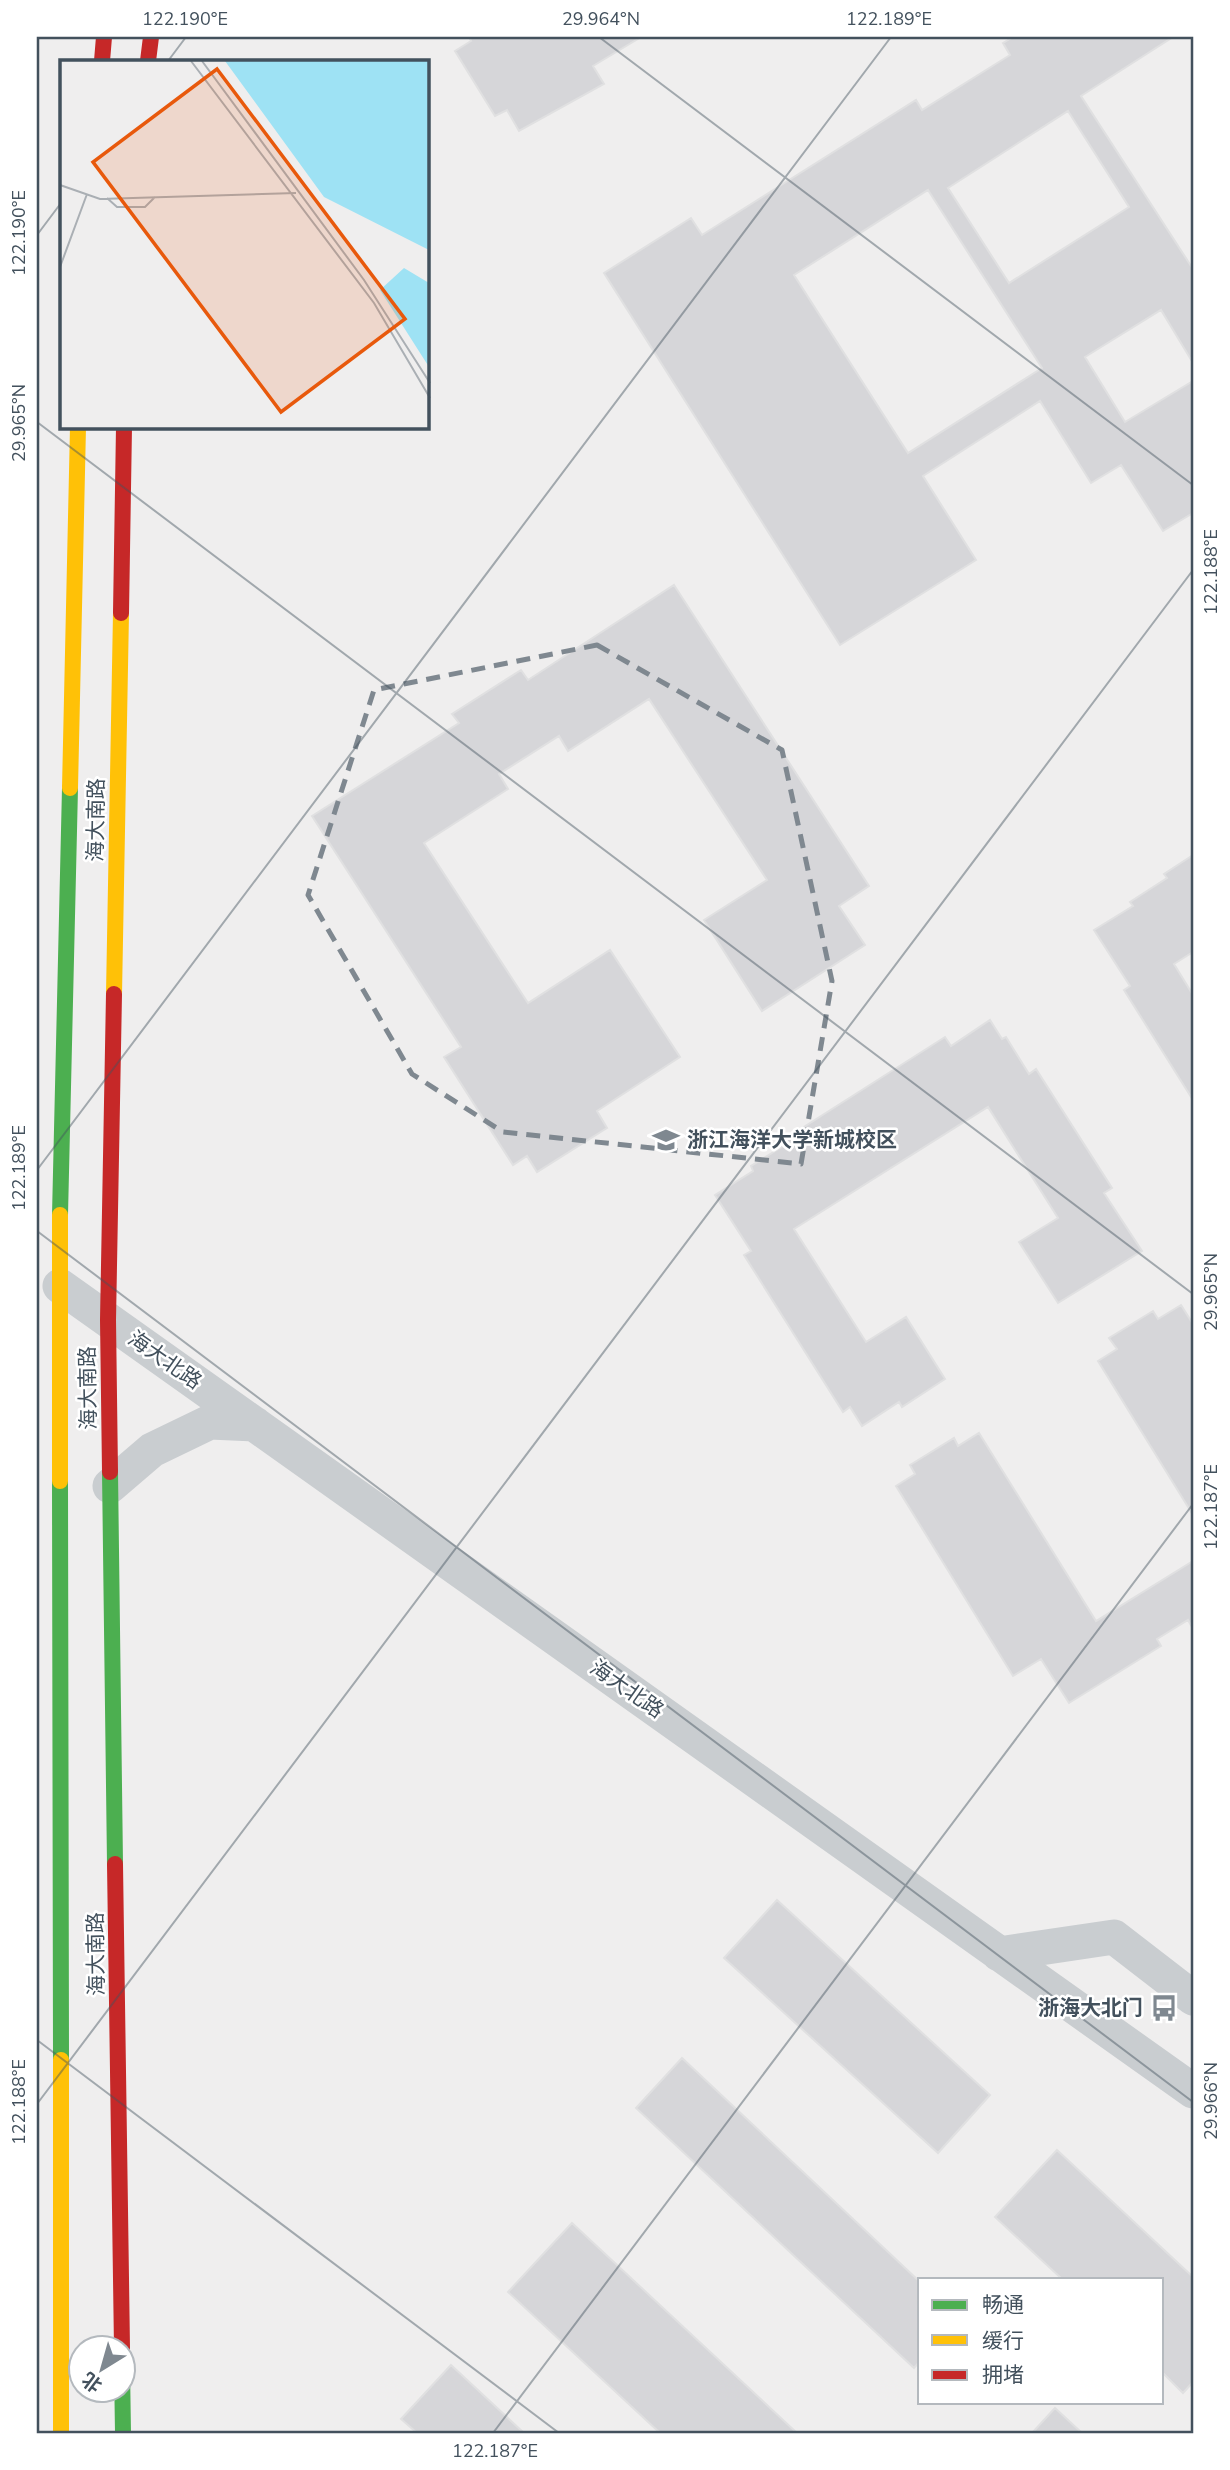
<svg xmlns="http://www.w3.org/2000/svg" width="1230" height="2470" viewBox="0 0 1230 2470" font-family="'Nunito Sans','Noto Sans SC',sans-serif">
  <style>
    .building { fill: #d6d6d9; stroke: #e0e0e1; stroke-width: 2; fill-rule: evenodd }
    .lines { fill: none; stroke-linecap: round; stroke-linejoin: round }
    .street { stroke: #c9cdd0; stroke-width: 35 }
    .fast { stroke: #4caf50; stroke-width: 16 }
    .slow { stroke: #ffc107; stroke-width: 16 }
    .jam { stroke: #c62828; stroke-width: 16 }
    .marked { fill: none; stroke: #7f8890; stroke-width: 5; stroke-dasharray: 14 9; stroke-linejoin: round }
    .ticks { fill: none; stroke: #43515d; stroke-width: 2; stroke-opacity: 0.45 }
    .labels { text-anchor: middle; stroke-width: 5; stroke-linejoin: round; paint-order: stroke }
    .street-label { font-size: 21px; fill: #43515d; stroke: #fff }
    .poi-label { font-size: 21px; font-weight: bold; fill: #43515d; stroke: #fff; text-anchor: start }
    .inset-road { fill: none; stroke: #aaafb4; stroke-width: 2 }
    .view { fill: #e8590c; fill-opacity: 0.15; stroke: #e8590c; stroke-width: 3.5 }
    .inset-edge { fill: none; stroke: #43515d; stroke-width: 3.5 }
    .neatline { fill: none; stroke: #43515d; stroke-width: 2.5 }
    .ticks-label { font-size: 18px; text-anchor: middle; fill: #43515d }
  </style>
  <rect width="100%" height="100%" fill="#efeeee"/>
  <path class="building" d="M469,37H641L593,66L604,84L519,131L507,110L495,116L455,51L471,41Z
    M1013,37H1173L1081,96L1193,269V363L1161,310L1085,357L1125,422L1193,381V513L1163,531L1121,465L1091,483L1040,401L923,476L976,560L840,645L604,273L691,218L702,235L916,100L922,110L1010,55L1003,43ZM1068,111L1129,207L1009,283L948,188ZM928,190L1042,368L908,453L794,275Z
    M674,585L869,886L839,906L865,945L762,1011L704,920L767,880L649,699L568,751L559,736L499,774L508,789L424,843L528,1003L610,950L680,1057L597,1111L607,1128L537,1172L527,1156L513,1165L444,1057L461,1047L312,816L459,723L452,714L521,670L528,680Z
    M1193,855V952L1174,964L1193,995V1100L1124,990L1130,986L1094,930L1133,906L1130,902L1167,878L1164,874Z
    M990,1020L1002,1039L1006,1037L1029,1074L1036,1069L1112,1188L1104,1193L1142,1251L1058,1303L1019,1242L1058,1218L988,1107L794,1229L866,1342L906,1317L945,1379L902,1407L899,1402L862,1426L850,1407L843,1412L744,1255L751,1251L715,1195L753,1171L751,1166L788,1143L785,1139L945,1037L951,1046Z
    M1181,1305L1193,1324V1515L1098,1361L1117,1349L1109,1338L1153,1311L1158,1319Z
    M979,1433L1096,1621L1193,1561V1629L1188,1620L1157,1639L1161,1646L1069,1703L1041,1659L1013,1676L896,1486L915,1474L910,1465L954,1438L958,1446Z
    M777,1900L990,2095L938,2153L724,1958Z
    M682,2058L920,2282V2361L914,2368L636,2108Z
    M1057,2150L1193,2277V2382L1183,2393L1162,2372V2279H1062L995,2217Z
    M572,2223L797,2433H660L508,2292Z
    M451,2365L524,2433H417L401,2419Z
    M1055,2408L1082,2433H1032Z"/>
  <g class="lines">
    <path class="street" d="M60,1286L1193,2091
      M110,1486L152,1450L210,1422L255,1424
      M999,1954L1114,1937L1193,1998"/>
    <path class="fast" d="M60,1215L70,788
      M110,1472L115,1864
      M60,1481L61,2060
      M122,2367L123,2433"/>
    <path class="slow" d="M70,788L78,427
      M114,994L121,613
      M60,1215V1481
      M61,2060V2433"/>
    <path class="jam" d="M102,61L104,37
      M148,61L151,37
      M121,613L124,427
      M110,1472L108,1320L114,994
      M115,1864L122,2348"/>
  </g>
  <path class="marked" d="M597,645L782,750L832,981L801,1164L503,1132L412,1074L308,895L374,690Z"/>
  <path class="ticks" d="M599,37L1193,485M168,61L186,37M37,235L61,203M37,422L1193,1294M37,1170L891,37M37,1231L1193,2102M37,2040L559,2433M37,2104L1193,570M493,2433L1193,1504"/>
  <defs>
    <symbol id="university-bare" viewBox="-9 -9 18 18"><path d="M0-5L7-2L0 1L-7-2ZM-4 1L0 2.5L4 1V4Q0 6-4 4Z" fill="#7f8890" stroke="#fff" stroke-width="2.5" paint-order="stroke"/></symbol>
    <symbol id="bus-bare" viewBox="-9 -9 18 18"><path d="M-5-6H5V4H4V6H2V4H-2V6H-4V4H-5ZM-3.5-4V0h7V-4ZM-3.5 1.2v1.5H-2V1.2ZM2 1.2v1.5H3.5V1.2Z" fill="#7f8890" stroke="#fff" stroke-width="2.5" paint-order="stroke"/></symbol>
  </defs>
  <g fill-rule="evenodd">
    <use href="#university-bare" x="647" y="1121" width="38" height="38"/>
    <use href="#bus-bare" x="1145" y="1989" width="38" height="38"/>
  </g>
  <g class="labels">
    <g class="street-label">
      <text transform="translate(96 820) rotate(-89)" y="7">海大南路</text>
      <text transform="translate(165 1360) rotate(35)" y="7">海大北路</text>
      <text transform="translate(88 1388) rotate(-91)" y="7">海大南路</text>
      <text transform="translate(627 1689) rotate(35)" y="7">海大北路</text>
      <text transform="translate(96 1954) rotate(-91)" y="7">海大南路</text>
    </g>
    <g class="poi-label">
      <text x="687" y="1147">浙江海洋大学新城校区</text>
      <text x="1143" y="2015" text-anchor="end">浙海大北门</text>
    </g>
  </g>
  <g transform="translate(60 60)">
    <rect width="369" height="369" fill="#efeeee"/>
    <path d="M165,1H369V190L264,137ZM344,208L369,223V307L320,230Z" fill="#9ee2f4"/>
    <path class="inset-road" d="M131,1L314,243L370,338M142,1L304,220L370,323M0,125L40,139L236,133M47,138L57,147H85L95,137M0,207L27,134"/>
    <path class="view" d="M157,9L345,259L221,352L33,102Z"/>
    <rect width="369" height="369" class="inset-edge"/>
  </g>
  <rect width="1230" height="2470" fill="none" stroke="#ffffff" stroke-width="77"/>
  <rect x="918" y="2278" width="245" height="126" fill="#ffffff" stroke="#b4b9be" stroke-width="2"/>
  <rect x="932" y="2300" width="35" height="10" fill="#4caf50" stroke="#b4b9be" stroke-width="2"/>
  <text x="982" y="2312" font-size="21" fill="#43515d">畅通</text>
  <rect x="932" y="2335" width="35" height="10" fill="#ffc107" stroke="#b4b9be" stroke-width="2"/>
  <text x="982" y="2348" font-size="21" fill="#43515d">缓行</text>
  <rect x="932" y="2370" width="35" height="10" fill="#c62828" stroke="#b4b9be" stroke-width="2"/>
  <text x="982" y="2382" font-size="21" fill="#43515d">拥堵</text>
  <g transform="translate(102 2369) rotate(217)"><circle r="33" fill="#ffffff" stroke="#b4b9be" stroke-width="2"/>
  <path d="M0-5L12 26L0 18L-12 26Z" fill="#7f8890"/>
  <text y="-10" font-size="19" font-weight="bold" text-anchor="middle" fill="#43515d">北</text>
  </g>
  <rect x="38" y="38" width="1154" height="2394" class="neatline"/>
  <g class="ticks-label">
    <text x="185" y="25">122.190°E</text>
    <text x="601" y="25">29.964°N</text>
    <text x="889" y="25">122.189°E</text>
    <text transform="translate(19 233) rotate(-90)" y="6">122.190°E</text>
    <text transform="translate(19 423) rotate(-90)" y="6">29.965°N</text>
    <text transform="translate(1211 572) rotate(-90)" y="6">122.188°E</text>
    <text transform="translate(19 1168) rotate(-90)" y="6">122.189°E</text>
    <text transform="translate(1211 1292) rotate(-90)" y="6">29.965°N</text>
    <text transform="translate(1211 1507) rotate(-90)" y="6">122.187°E</text>
    <text transform="translate(1211 2101) rotate(-90)" y="6">29.966°N</text>
    <text transform="translate(19 2102) rotate(-90)" y="6">122.188°E</text>
    <text x="495" y="2457">122.187°E</text>
  </g>
</svg>
